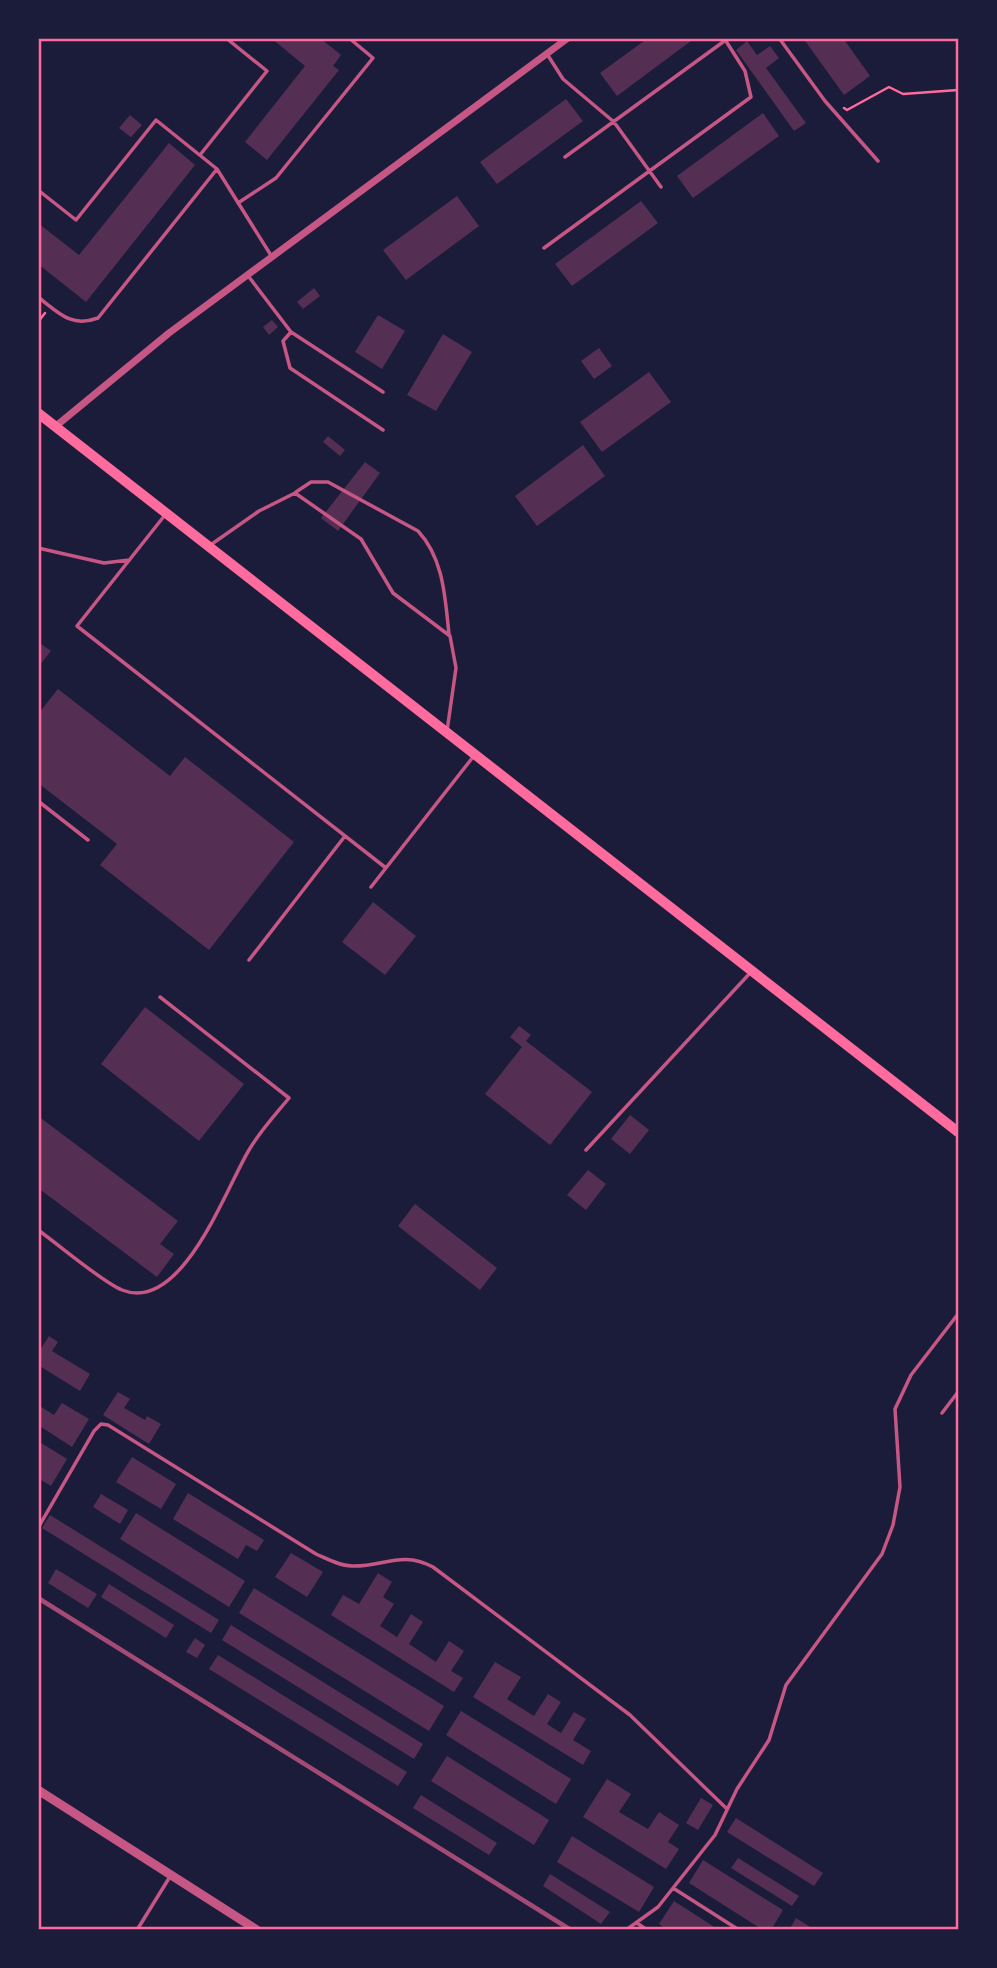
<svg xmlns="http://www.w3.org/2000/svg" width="997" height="1968" viewBox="0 0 997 1968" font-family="'PT Sans',sans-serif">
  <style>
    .building { fill: #542f53 }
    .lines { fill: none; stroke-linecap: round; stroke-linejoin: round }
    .path { stroke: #ff6b9d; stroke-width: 2.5 }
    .service { stroke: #c65784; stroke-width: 3.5 }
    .minor { stroke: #c65784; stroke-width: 7 }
    .tertiary { stroke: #c65784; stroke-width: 9 }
    .secondary { stroke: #ff6b9d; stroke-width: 10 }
    .rail { stroke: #a44b75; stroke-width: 4.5 }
    .neatline { fill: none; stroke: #ff6b9d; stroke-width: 2.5 }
  </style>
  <rect width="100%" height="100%" fill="#1b1b3a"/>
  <path class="building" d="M271,38H320L341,55L333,66L339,70L267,160L245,142L305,66Z
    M648,38H695L617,96L600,73Z
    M803,38H843L870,76L844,95Z
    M747,41L757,55L770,46L779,58L766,68L806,123L794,131L736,50Z
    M566,99L583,121L497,184L480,162Z
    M763,113L779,136L693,198L677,176Z
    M130,115L142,125L131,137L119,128Z
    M169,143L195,165L86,302L38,264V223L79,255Z
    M457,196L479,226L406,280L383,250Z
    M641,201L658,223L572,286L555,264Z
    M314,288L320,296L303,309L297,302Z
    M378,315L405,331L382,369L355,352Z
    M272,320L278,327L269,335L263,327Z
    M443,334L472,352L436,411L407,395Z
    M599,348L612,366L594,379L581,361Z
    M649,372L671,402L602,452L580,422Z
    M328,436L345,450L340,456L323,442Z
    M583,445L605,476L537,526L515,496Z
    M365,462L380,473L338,531L321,518Z
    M38,642L51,651L38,667Z
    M58,689L170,776L185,757L294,842L209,950L100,865L117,844L38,783V714Z
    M373,902L416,936L385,975L342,942Z
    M145,1007L244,1084L199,1141L101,1064Z
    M519,1026L531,1035L526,1041L592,1092L550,1145L485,1094L522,1047L510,1037Z
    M630,1115L649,1130L630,1154L611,1139Z
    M38,1116L178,1221L160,1244L174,1254L157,1277L38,1188Z
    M588,1170L606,1184L586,1210L567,1195Z
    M415,1204L497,1268L480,1290L398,1226Z
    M49,1336L58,1342L52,1351L90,1374L80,1391L38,1365V1353Z
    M118,1392L130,1399L124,1408L145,1420L147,1416L161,1424L149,1444L103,1415Z
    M62,1403L89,1419L72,1447L38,1425V1405L54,1415Z
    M38,1441L67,1459L51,1486L38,1478Z
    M132,1457L176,1484L161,1509L116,1482Z
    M188,1493L264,1540L257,1551L246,1545L238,1559L173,1519Z
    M101,1494L128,1510L120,1524L93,1507Z
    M136,1513L245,1581L229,1607L120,1539Z
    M50,1515L219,1620L211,1633L42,1528Z
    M291,1553L323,1572L307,1597L275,1577Z
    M56,1569L97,1594L88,1608L48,1583Z
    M378,1573L392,1582L383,1597L394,1604L380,1626L397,1637L411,1614L423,1622L409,1644L436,1662L449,1641L464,1651L451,1671L463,1678L454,1692L331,1615L343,1595L359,1604Z
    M109,1584L174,1625L166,1638L101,1597Z
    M254,1588L444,1706L429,1731L239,1613Z
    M231,1625L423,1744L414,1759L222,1640Z
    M195,1638L205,1645L197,1658L186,1652Z
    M218,1655L407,1772L398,1786L209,1669Z
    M495,1662L521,1677L507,1699L534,1716L548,1694L561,1702L547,1724L561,1733L574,1712L586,1719L573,1740L591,1751L583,1765L473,1697Z
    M461,1711L571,1779L556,1804L446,1735Z
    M447,1756L549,1820L534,1845L431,1781Z
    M607,1779L631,1794L619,1812L648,1829L659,1812L679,1825L668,1842L679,1849L666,1869L583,1817Z
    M421,1795L497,1843L489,1855L413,1808Z
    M701,1798L713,1805L698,1830L686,1823Z
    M736,1818L823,1873L814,1886L727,1832Z
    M572,1836L654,1887L639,1912L557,1862Z
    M738,1858L799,1896L792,1906L731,1868Z
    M703,1860L783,1910L771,1930H763L689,1883Z
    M550,1874L610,1912L601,1924L543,1886Z
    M674,1901L719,1930H667L659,1924Z
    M796,1918L815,1930H789Z"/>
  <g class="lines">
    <path class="path" d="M844,108L847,110L889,87L903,94L958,90
      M38,322L45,313"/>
    <path class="service" d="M779,38L825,101L878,161
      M547,54L563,79L614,122L661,187
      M200,155L267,71L226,38
      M565,157L723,42
      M217,169L272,257
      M38,190L76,220L156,120L217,169L98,318C71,328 59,313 38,297
      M238,203L276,178L373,58L349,38
      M544,248L751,97L745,71L724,38
      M249,277L291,332L383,392
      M291,332L283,341L290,368L383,430
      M296,492L311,482H328L418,531C444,559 445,598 449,634
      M165,515L77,626L386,868
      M209,546L259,511L295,493L361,539L393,593L450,636L456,668L447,731
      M38,548L104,563L129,560
      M38,801L88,840
      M371,887L473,757
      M249,960L345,836
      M586,1150L751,972
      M38,1230C58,1244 102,1282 122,1290C182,1314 226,1188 249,1150C260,1131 275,1115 289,1098L160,997
      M942,1413L958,1392
      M38,1528L94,1431L101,1424L108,1425L316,1554C327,1559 340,1566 352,1566C384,1567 401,1550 433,1567L630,1715L727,1809
      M673,1888L739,1930
      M637,1923L647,1930
      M137,1930L171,1875
      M626,1930L658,1907L715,1835L737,1789L769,1740L786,1685L882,1554L893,1525L900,1487L895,1409L911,1375L958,1314"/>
    <path class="minor" d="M56,426L169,333L568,38"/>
    <path class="tertiary" d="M38,1790L257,1930"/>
    <path class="secondary" d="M38,413L958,1132"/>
    <path class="rail" d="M38,1598L571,1930"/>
  </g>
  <rect width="997" height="1968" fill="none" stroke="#1b1b3a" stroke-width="80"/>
  <rect x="40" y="40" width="917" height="1888" class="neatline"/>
</svg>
